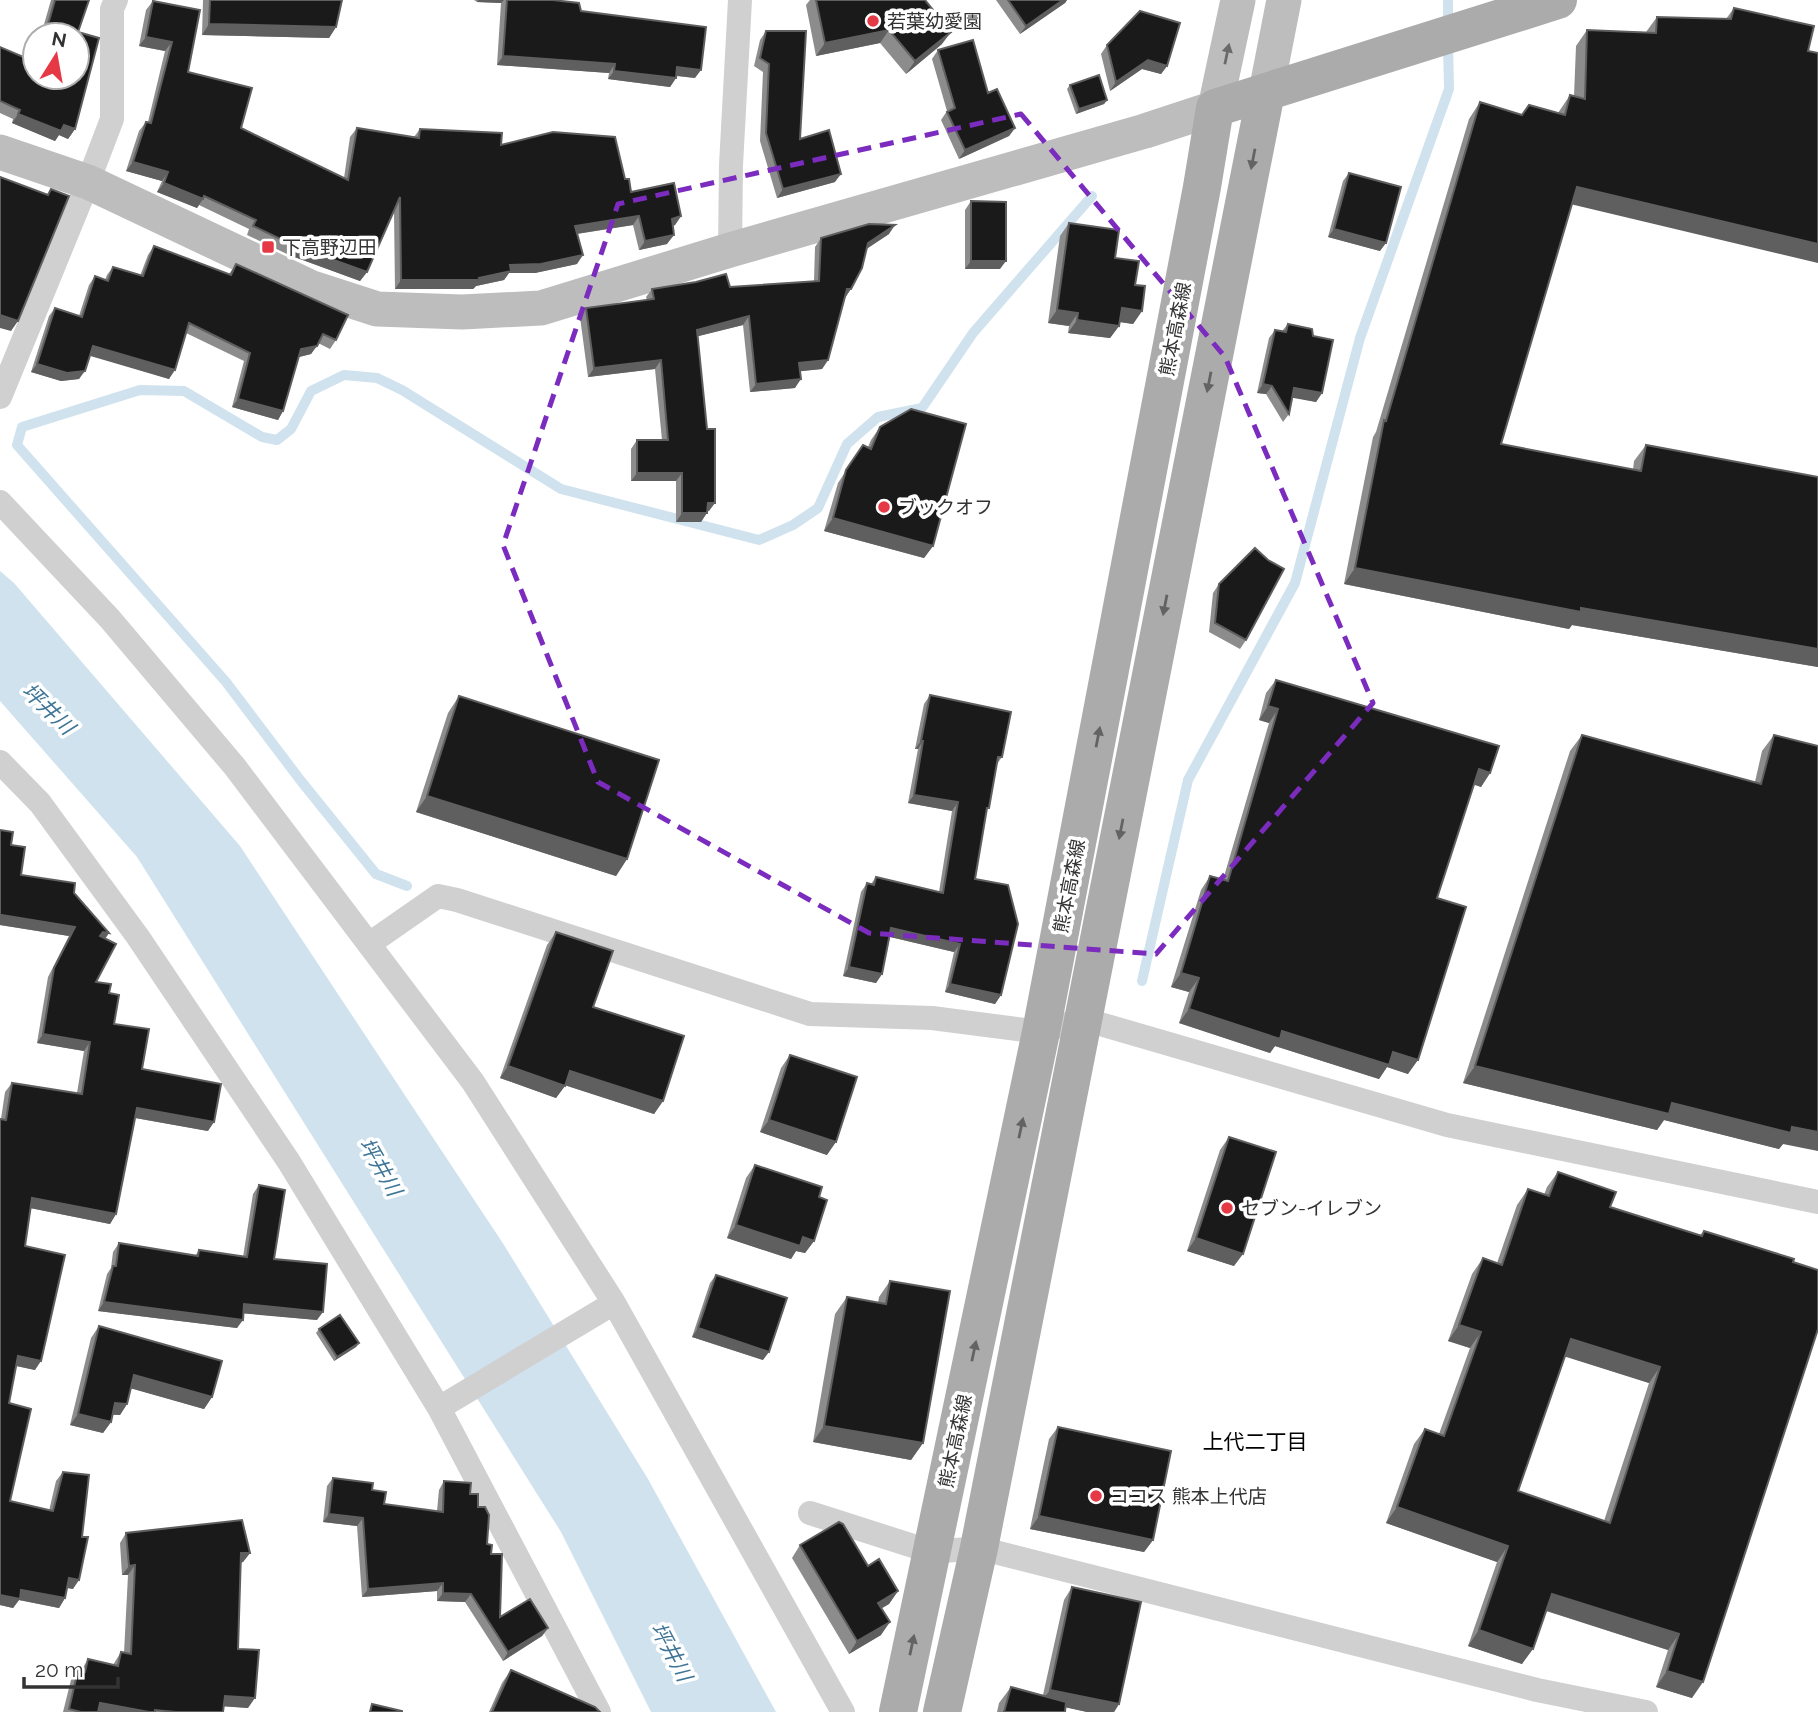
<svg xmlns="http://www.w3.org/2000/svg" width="1818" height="1712" viewBox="0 0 1818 1712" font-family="Raleway,'Noto Sans JP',sans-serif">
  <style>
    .water { fill: #cfe2ee }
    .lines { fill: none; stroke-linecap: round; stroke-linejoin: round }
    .stream { stroke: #cfe2ee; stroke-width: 10 }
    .street { stroke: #d0d0d0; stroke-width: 24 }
    .secondary { stroke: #bdbdbd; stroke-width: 35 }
    .primary { stroke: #ababab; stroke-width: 38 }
    .wall { fill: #8c8c8c; fill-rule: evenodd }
    .shaded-wall { fill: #5f5f5f }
    .building { fill: #1a1a1a; stroke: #5f5f5f; stroke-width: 2; fill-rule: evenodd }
    .oneway { fill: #6a6a6a }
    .oneway2 { fill: #636363 }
    .marked { fill: none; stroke: #7b2cbf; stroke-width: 5; stroke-dasharray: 14 9; stroke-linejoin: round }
    .poi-dot { fill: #e63946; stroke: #fff; stroke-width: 2.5 }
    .labels { text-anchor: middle; stroke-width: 7; stroke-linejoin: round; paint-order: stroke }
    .poi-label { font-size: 19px; fill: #333; stroke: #fff; text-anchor: start }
    .street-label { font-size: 19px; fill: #333; stroke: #fff }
    .water-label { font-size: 21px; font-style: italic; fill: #3f7597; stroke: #fff }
    .neighbourhood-label { font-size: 21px; fill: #000; stroke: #fff }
  </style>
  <rect width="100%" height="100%" fill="#fff"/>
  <path class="water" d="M0,571L14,583L240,846L504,1245L648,1479L776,1712H651L561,1532L137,857L0,701Z"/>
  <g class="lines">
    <path class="stream" d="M1448,0V27
      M407,886L376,874L301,781L226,682L17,445L22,427L140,390L184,391L262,437L277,440L291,429L311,391L344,375L377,378L402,390L561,489L759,540L793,525L818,508L847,444L878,417L922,408L973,333L1092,196
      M1142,981L1188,780L1295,583L1360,338L1449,89L1448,43"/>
    <path class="street" d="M730,250L731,165L740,0
      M0,397L88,182L112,119V9L116,0
      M0,502L110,619L235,767L473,1082L614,1303L843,1712
      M0,762L40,803L138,937L289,1162L439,1408L599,1712
      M369,944L438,896L457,900L810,1014L932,1018L1041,1032L1083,1019L1447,1125L1818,1202
      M439,1408L614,1303
      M810,1513L932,1552L979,1548L1537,1690L1646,1712"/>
    <path class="secondary" d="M1266,92L1284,0
      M0,152L88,182L312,288L377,309L462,312L541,308L730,250L1145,131L1215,108L1238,0"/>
    <path class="primary" d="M898,1712L1041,1032L1202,187L1215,108L1558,0
      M942,1712L979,1548L1266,92"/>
  </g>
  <path class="wall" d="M51,0H89L78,32L75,129L68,139L59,135L55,141L12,123L13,119L0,113V47L34,62L35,59V77L77,35H41Z
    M203,0H342L336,27L329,38L202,35Z
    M474,0H553L581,11L695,78L676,76V78L670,87L608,79L609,73L497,65L501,3L477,2Z
    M810,0H925L942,44L906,74L880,43L816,56L806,5Z
    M996,0H1067L1065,3L1020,34Z
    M153,1L188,72L241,128L344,178L350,137L357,128L414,137L420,129L501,145L625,179L631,192L681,216L675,225L673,226L667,244L639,250L633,225L577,234V264L535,273H509L504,280L476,286L473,289H395L394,211L367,272L360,281L289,255L247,235L249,229L199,205L197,208L157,192L162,181L126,171L139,131L146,122H148L165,51L139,46L146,10Z
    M1734,8L1814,26L1572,205L1501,444L1633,470L1634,461L1646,445L1818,477V667L1572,625L1569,629L1344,584L1373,437L1376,432L1469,119L1480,102L1522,115L1558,113L1570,95L1574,96L1576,46L1587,30L1646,32L1657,17L1726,19Z
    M766,31L800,139L835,182L777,198L760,141L763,72L754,66L760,40Z
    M1107,45L1167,66L1161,74L1142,69L1110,91L1101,54Z
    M938,50L988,93L1015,128L1009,136L959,159L941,120L947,111L932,59Z
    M1070,85L1107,100L1104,104L1076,114L1067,89Z
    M1349,173L1380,251L1328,237L1343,181Z
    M971,201L1000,269H965V210Z
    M1069,223L1115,258L1135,285L1142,311L1133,324L1120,322L1119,326L1110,338L1068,333L1069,326L1048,323L1060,236Z
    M889,234L866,249L845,298L828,360L822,369L800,371L795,388L750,392L743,325L698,336L709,511H707L701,522H676V481H631V449L637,440H662L655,369L588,377L580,317L586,308L647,300L646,297L652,289L730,287L814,281L815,247L821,238Z
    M154,246L229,274L236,264L336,340L330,349L318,343L311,354L299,357L283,411L278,420L232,407L244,361L186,333L169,379L90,355L79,379L61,381L31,372L49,316L55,308L79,316L89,285L95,276L105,280L107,275L113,267L140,276L148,255Z
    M1288,324L1313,336L1322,393L1316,402L1293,397L1289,414L1283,422L1266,394L1257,393L1269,338L1275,330L1282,331Z
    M880,427L933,546L924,558L824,531L838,483L863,445L868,447L871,440Z
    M1219,584L1246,640L1240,649L1209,632L1213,593Z
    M1276,680L1490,773L1481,787L1474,784L1437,898L1408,1074L1387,1067L1379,1079L1275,1046L1270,1053L1179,1023L1189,992L1171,987L1201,890L1210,876L1223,880L1269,723L1259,720L1266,693Z
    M930,695L1002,757L997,764L986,812L975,879L1001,995L995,1004L945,992L954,952L890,937L882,974L876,983L843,976L861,892L867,883L871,884L876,877L939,892L952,811L908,803L918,749H915L924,704Z
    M459,696L627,859L616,876L416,812L448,713Z
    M1582,735L1755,782L1762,751L1774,735L1783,1144L1779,1149L1664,1120L1657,1130L1463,1083L1570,751Z
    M11,845L21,875L74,893L109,933L105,938L96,982L109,993L114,1024L142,1069L208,1131L135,1118L116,1214L110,1224L30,1208L25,1246L35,1370L16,1366L9,1403L10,1501L49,1511L56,1481L63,1472L73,1589L67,1588L65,1598L59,1608L19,1600L13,1608L0,1605V1119H1L5,1092L12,1083L77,1093L84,1051L37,1043L48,977L69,936L0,925Z
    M556,932L593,1007L663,1101L654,1114L565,1085L556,1098L500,1078L547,945Z
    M790,1055L827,1155L760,1132L781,1068Z
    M1229,1137L1234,1266L1187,1251L1220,1150Z
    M755,1165L819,1197L814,1241L805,1253L796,1251L791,1259L727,1238L746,1178Z
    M1558,1172L1610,1207L1700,1235L1704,1231L1692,1698L1656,1687L1668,1650L1546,1611L1522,1664L1468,1646L1497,1562L1386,1523L1414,1444L1425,1429L1439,1434L1470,1348L1448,1341L1472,1274L1483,1258L1497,1263L1517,1205L1528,1189L1544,1195L1547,1187ZM1565,1356L1649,1383L1604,1521L1518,1491Z
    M259,1185L274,1259L317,1320L243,1313L237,1328L98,1311L107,1274L111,1268L113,1252L119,1243L195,1256L199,1250L243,1257L253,1194Z
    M716,1275L763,1360L692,1337L710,1283Z
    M890,1281L923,1443L911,1460L813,1442L835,1314L847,1297L878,1303L879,1297Z
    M99,1326L212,1397L204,1409L131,1388L127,1404L120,1415H113L111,1422L103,1433L70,1425L91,1338Z
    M319,1329L359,1343L356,1347L334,1361L316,1333Z
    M1058,1427L1153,1540L1144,1552L1030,1529L1049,1439Z
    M333,1478L372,1490L384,1504L437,1511L439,1490L444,1481L470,1494L478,1507L487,1544L491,1554L500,1617L548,1628L542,1636L503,1661L465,1602L437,1601V1591L362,1597L357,1526L323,1522L327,1486Z
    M126,1533L250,1553L243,1562L241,1563L238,1649L248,1708L224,1706L223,1712H63L71,1680L78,1670L81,1671L88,1659L113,1665L121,1652L124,1653L128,1575H122L120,1543Z
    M800,1545L868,1566L898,1591L889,1604L882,1608L881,1635L849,1654L792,1558Z
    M1072,1587L1119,1704L1114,1712H1087L1065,1707V1712H997L999,1703L1011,1687L1043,1695L1064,1600Z
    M511,1670L600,1712H489L502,1683Z"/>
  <path class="shaded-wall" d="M478,0H504L501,3L477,2Z
    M1063,0H1067L1065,3L1020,34L1026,26Z
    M209,24L336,27L329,38L202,35Z
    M889,30L880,43L816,56L825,43Z
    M951,32L942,44L906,74L915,61Z
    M146,37L172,42L165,51L139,46Z
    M503,56L615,64L609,73L497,65Z
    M1148,60L1167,66L1161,74L1142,69L1110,91L1116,82Z
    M677,67L701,70L695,78L671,75Z
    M614,71L676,78L670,87L608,79Z
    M1107,100L1104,104L1076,114L1079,109Z
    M18,114L64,125L75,129L68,139L59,135L55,141L12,123Z
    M1015,128L1009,136L959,159L965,150Z
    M133,162L168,172L162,181L126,171Z
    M841,174L835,182L777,198L783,189Z
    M164,183L203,199L197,208L157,192Z
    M1577,187L1818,244V263L1566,203Z
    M639,216L633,225L569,235L575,226Z
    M681,216L675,225L666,228L672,219Z
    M895,225L889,234L862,252L868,243Z
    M1334,229L1386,243L1380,251L1328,237Z
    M674,235L667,244L639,250L645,241Z
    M295,246L367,272L360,281L289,255Z
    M583,255L577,264L535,273H509L504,280L476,286L473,289H395L401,280L479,278L510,265Z
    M971,261H1006L1000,269H965Z
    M847,289H851L845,298L841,297Z
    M1122,308L1142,311L1133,324L1113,321Z
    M1057,310L1078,313L1069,326L1048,323Z
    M0,315L18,321L11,331L0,328Z
    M749,316L743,325L691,338L697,330Z
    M1077,320L1119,326L1110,338L1068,333Z
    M93,346L175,370L169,379L87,355Z
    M317,346L311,354L295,358L301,349Z
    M661,360L655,369L588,377L594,368Z
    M828,360L822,369L794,372L799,363Z
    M37,364L85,371L79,379L61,381L31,372Z
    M801,379L795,388L750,392L756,384Z
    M1263,384L1272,386L1266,394L1257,393Z
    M1294,388L1322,393L1316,402L1288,397Z
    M238,399L283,411L278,420L232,407Z
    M637,473H682L676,481H631Z
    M708,503H715L709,511H702Z
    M682,513H707L701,522H676Z
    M833,518L933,546L924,558L824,531Z
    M1355,568L1818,649V667L1572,625L1569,629L1344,584Z
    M1268,706L1278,709L1269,723L1259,720Z
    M921,741H923L918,749H915Z
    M1479,769L1490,773L1481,787L1469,783Z
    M914,795L958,802L952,811L908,803Z
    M427,796L627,859L616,876L416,812Z
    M1,915L75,927L69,936L0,925V917Z
    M891,928L960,944L954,952L886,936Z
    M103,932L109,933L103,942L96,941Z
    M849,967L882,974L876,983L843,976Z
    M1181,973L1199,978L1189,992L1171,987Z
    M950,984L1001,995L995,1004L945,992Z
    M1189,1009L1282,1031L1393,1052L1418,1060L1408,1074L1387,1067L1379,1079L1275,1046L1270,1053L1179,1023Z
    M43,1034L90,1042L84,1051L37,1043Z
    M508,1066L565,1086L556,1098L500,1078Z
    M1475,1066L1672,1103L1818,1132V1151L1783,1144L1779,1149L1664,1120L1657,1130L1463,1083Z
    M570,1071L663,1101L654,1114L561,1084Z
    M137,1108L214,1122L208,1131L130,1117Z
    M769,1120L836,1142L827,1155L760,1132Z
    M32,1198L116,1214L110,1224L25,1207Z
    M736,1225L803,1237L814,1241L805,1253L796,1251L791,1259L727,1238Z
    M1196,1238L1243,1254L1234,1266L1187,1251Z
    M104,1302L243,1320L237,1328L98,1311Z
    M244,1304L323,1312L317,1320L238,1313Z
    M1459,1325L1481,1332L1470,1348L1448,1341Z
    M698,1328L769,1352L763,1360L692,1337Z
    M1571,1339L1660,1367L1649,1383L1560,1355Z
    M359,1343L356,1347L334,1361L337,1357Z
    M18,1356L41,1361L35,1370L12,1365Z
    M134,1375L212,1397L204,1409L126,1387Z
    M115,1403L127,1404L120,1415L107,1414Z
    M78,1414L111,1422L103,1433L70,1425Z
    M824,1426L923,1443L911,1460L813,1442Z
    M1397,1507L1508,1546L1497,1562L1386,1523Z
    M329,1514L363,1518L357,1526L323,1522Z
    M1039,1516L1153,1540L1144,1552L1030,1529Z
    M241,1553H250L243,1562L234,1563Z
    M135,1565L128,1575H122L129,1566Z
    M69,1578L79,1580L73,1589L63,1587Z
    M443,1583L437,1591L362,1597L368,1589Z
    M21,1590L65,1598L59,1608L19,1600L13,1608L0,1605V1595Z
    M898,1591L889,1604L870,1615L878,1603Z
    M443,1593L471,1594L465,1602L437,1601Z
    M1552,1594L1679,1634L1668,1650L1541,1609Z
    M890,1622L881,1635L849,1654L857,1641Z
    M548,1628L542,1636L503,1661L508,1652Z
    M1479,1630L1533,1649L1522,1664L1468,1646Z
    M1667,1671L1703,1682L1692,1698L1656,1687Z
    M1050,1690L1119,1704L1114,1712H1087L1041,1702Z
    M225,1696L255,1698L248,1708L218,1706Z
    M100,1703L149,1712H93Z"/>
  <path class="building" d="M55,0H89L78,32L99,38L75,129L64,125L61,131L18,114L20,110L0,101V47L35,62V77H77V35H45Z
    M210,0H342L336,27L209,24Z
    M507,0H553L579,3L581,11L706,27L701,70L677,67L676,78L614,71L615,64L503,56Z
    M816,0H925L951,32L915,61L889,30L825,43Z
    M1008,0H1063L1026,26Z
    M153,1L200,10L188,72L252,88L241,128L348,180L357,128L419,138L420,129L502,133L501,145L553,132L615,137L625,179H629L631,192L674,183L681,216L672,219L674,235L645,241L639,216L575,226L583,255L541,264L510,265L511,271L479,278L480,280H401L400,197L367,272L295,246L253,226L256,220L204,196L203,199L164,183L168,172L133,162L146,122L151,123L172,42L146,37Z
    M1734,8L1814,26L1808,51L1818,53V244L1577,187L1501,444L1641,471L1646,445L1818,477V649L1581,608V612L1355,568L1384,420L1386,421L1480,102L1522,115L1529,105L1565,115L1570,95L1585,99L1587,30L1656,33L1657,17L1731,19Z
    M1140,11L1180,23L1167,66L1148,60L1116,82L1107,45Z
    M766,31H806L800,139L829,130L841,174L783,189L766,133L769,64L760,58Z
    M973,40L988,93L997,89L1015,128L965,150L947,112L955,108L938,50Z
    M1099,75L1107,100L1079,109L1070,85Z
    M1349,173L1401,187L1386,243L1334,229Z
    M0,177L48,195L51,189L69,196L18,321L0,315Z
    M971,201L1006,202V261H971Z
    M1069,223L1119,230L1115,258L1139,261L1135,285L1145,286L1142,311L1122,308L1119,326L1077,320L1078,313L1057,310Z
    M869,224L895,225L868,243L862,268L851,289H847L828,360L799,363L801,379L756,384L749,316L697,330L707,429H715V503H708L707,513H682V473H637V440H668L661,360L594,368L586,308L654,299L652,289L696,282L726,274L730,287L819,281L821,238Z
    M154,246L231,275L236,264L348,315L336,340L323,334L317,346L301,349L283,411L238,399L250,353L189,323L175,370L93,346L85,371L67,373L37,364L55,308L82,317L95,276L108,281L113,267L143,276Z
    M1288,324L1312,329L1313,336L1333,340L1322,393L1294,388L1289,414L1272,386L1263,384L1275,330L1286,332Z
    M911,409L966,424L933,546L833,518L846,470L863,445L871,449L880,427Z
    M1255,548L1268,560L1284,569L1246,640L1215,623L1219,584Z
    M1276,680L1499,746L1490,773L1479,769L1437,898L1466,907L1418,1060L1393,1052L1389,1065L1282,1031L1280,1039L1189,1009L1199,978L1181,973L1210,876L1228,881L1278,709L1268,706Z
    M930,695L1011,712L1002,757H998L989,808H987L975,879L1008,885L1018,924L1001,995L950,984L960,944L891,928L882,974L849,967L867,883L874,885L876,877L943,893L958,802L914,795L923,741H921Z
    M459,696L659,760L627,859L427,796Z
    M1582,735L1761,784L1774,735L1818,746V1132L1792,1127L1791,1133L1672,1103L1669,1114L1475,1066Z
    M0,830L13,832L11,845L25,847L21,875L75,883L74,893L109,933L103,932L100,936L116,944L96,982L111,984L109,993L119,995L114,1024L149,1029L142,1069L221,1084L214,1122L137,1108L116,1214L32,1198L25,1246L65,1255L41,1361L18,1356L9,1403L31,1409L10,1501L53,1511L63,1472L89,1475L82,1537H88L79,1580L69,1578L65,1598L21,1590L20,1599L0,1595V1119L6,1120L12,1083L82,1094L90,1042L43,1034L54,968L75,927L1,915L0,921Z
    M556,932L613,951L593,1007L684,1036L663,1101L570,1071L565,1086L508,1066Z
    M790,1055L857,1077L836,1142L769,1120Z
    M1229,1137L1276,1152L1243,1254L1196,1238Z
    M755,1165L822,1187L819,1197L827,1200L814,1241L803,1237L800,1246L736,1225Z
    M1558,1172L1616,1192L1610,1207L1702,1236L1704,1231L1794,1259L1793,1262L1818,1270V1329L1703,1682L1667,1671L1679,1634L1552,1594L1533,1649L1479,1630L1508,1546L1397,1507L1425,1429L1444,1436L1481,1332L1459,1325L1483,1258L1502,1265L1528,1189L1549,1196ZM1571,1339L1660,1367L1610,1523L1518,1491Z
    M259,1185L285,1190L274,1259L327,1264L323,1312L244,1304L243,1320L104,1302L113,1266H116L119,1243L198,1256L199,1250L247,1257Z
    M716,1275L787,1298L769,1352L698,1328Z
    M890,1281L950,1291L923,1443L824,1426L847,1297L886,1304Z
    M340,1315L359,1343L337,1357L319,1329Z
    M99,1326L222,1361L212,1397L134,1375L127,1404L115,1403L111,1422L78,1414Z
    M1058,1427L1171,1451L1153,1540L1039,1516Z
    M333,1478L373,1483L372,1490L386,1492L384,1504L443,1512L444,1481L471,1483L470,1494H478V1507H485L489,1515L487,1544L492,1545L491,1554H502L500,1617L530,1599L548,1628L508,1652L471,1594L443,1593V1583L368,1589L363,1518L329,1514Z
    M242,1520L250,1553H241L238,1649L259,1650L255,1698L225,1696L223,1712H176L155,1710V1712H149L100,1703L98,1712H81L69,1709L78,1670L85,1672L88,1659L118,1666L121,1652L131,1654L135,1565L129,1566L126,1533Z
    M839,1522L843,1524L868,1566L879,1559L898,1591L878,1603L890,1622L857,1641L800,1545Z
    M1072,1587L1141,1602L1119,1704L1050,1690Z
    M511,1670L595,1707L600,1712H492Z
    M1011,1687L1066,1702L1065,1712H1004Z
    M372,1704L402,1711V1712H370Z"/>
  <defs><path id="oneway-solid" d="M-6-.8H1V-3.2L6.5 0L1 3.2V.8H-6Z" transform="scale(1.75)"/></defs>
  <use class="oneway" href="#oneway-solid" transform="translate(1227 54) rotate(-78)"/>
  <g class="oneway2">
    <use href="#oneway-solid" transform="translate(1253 159) rotate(101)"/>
    <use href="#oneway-solid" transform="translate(1209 382) rotate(101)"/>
    <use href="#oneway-solid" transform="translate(1165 605) rotate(101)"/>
    <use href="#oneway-solid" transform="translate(1098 737) rotate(-79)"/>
    <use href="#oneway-solid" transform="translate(1121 829) rotate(101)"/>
    <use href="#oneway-solid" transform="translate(1021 1128) rotate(-78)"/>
    <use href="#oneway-solid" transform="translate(974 1351) rotate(-78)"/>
    <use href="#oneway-solid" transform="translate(912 1645) rotate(-78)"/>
  </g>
  <path class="marked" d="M1021,114L1225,357L1373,703L1156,954L869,933L598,782L503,545L618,204Z"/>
  <g class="poi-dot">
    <circle cx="873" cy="21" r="7"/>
    <rect x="261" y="240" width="14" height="14" rx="3.5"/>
    <circle cx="884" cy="507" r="7"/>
    <circle cx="1227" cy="1208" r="7"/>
    <circle cx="1096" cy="1496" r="7"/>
  </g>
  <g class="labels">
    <g class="poi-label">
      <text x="887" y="28">若葉幼愛園</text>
      <text x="282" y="254">下高野辺田</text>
      <text x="898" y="514">ブックオフ</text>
      <text x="1241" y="1215">セブン-イレブン</text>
      <text x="1110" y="1503">ココス 熊本上代店</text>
    </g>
    <g class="street-label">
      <text transform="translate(1175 329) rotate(-79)" y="7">熊本高森線</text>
      <text transform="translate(1069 886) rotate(-79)" y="7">熊本高森線</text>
      <text transform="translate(955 1441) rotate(-78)" y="7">熊本高森線</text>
    </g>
    <g class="water-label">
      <text transform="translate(48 709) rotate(44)" y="7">坪井川</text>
      <text transform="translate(380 1167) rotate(60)" y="7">坪井川</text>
      <text transform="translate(671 1652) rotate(62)" y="7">坪井川</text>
    </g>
    <g class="neighbourhood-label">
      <text x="1255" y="1449">上代二丁目</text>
    </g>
  </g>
  <g transform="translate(56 56) rotate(11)"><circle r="33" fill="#ffffff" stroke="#adadad" stroke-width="2"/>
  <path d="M0-5L12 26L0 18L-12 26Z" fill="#e63946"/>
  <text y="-10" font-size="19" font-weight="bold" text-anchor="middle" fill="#333333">N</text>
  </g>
  <path d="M24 1677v10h94v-10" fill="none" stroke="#333333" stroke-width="3.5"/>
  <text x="35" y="1677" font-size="21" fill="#333333" stroke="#ffffff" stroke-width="5" paint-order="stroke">20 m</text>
</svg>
